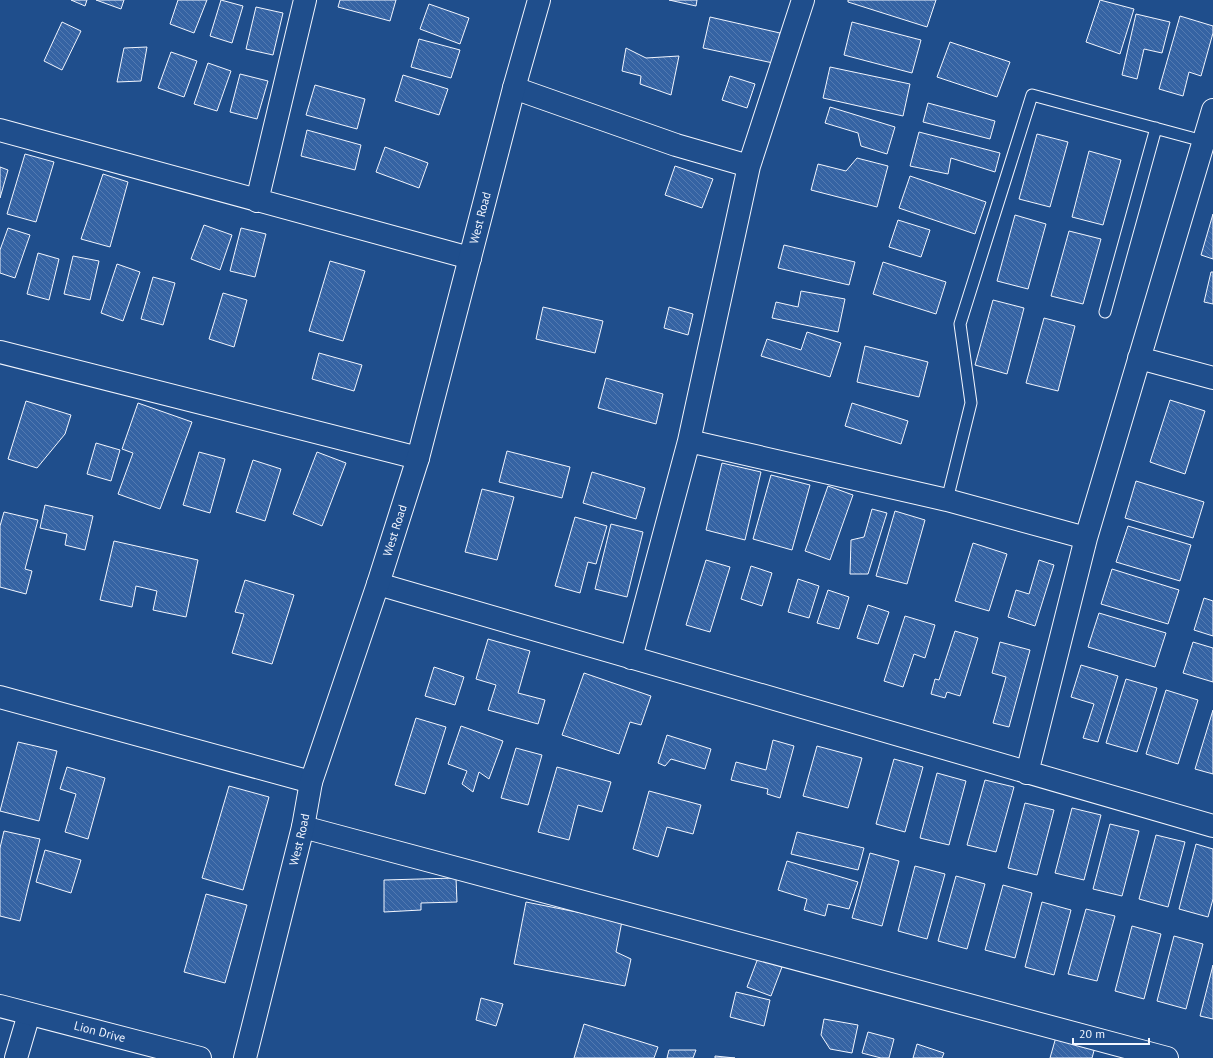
<svg xmlns="http://www.w3.org/2000/svg" width="1213" height="1058" viewBox="0 0 1213 1058" font-family="'PT Sans',sans-serif">
  <style>
    .building { fill: url(#building-back-hatch); stroke: #f2f6ff }
    .lines { fill: none; stroke-linecap: round; stroke-linejoin: round }
    .lane-casing { stroke: #f2f6ff; stroke-width: 13 }
    .street-casing { stroke: #f2f6ff; stroke-width: 24 }
    .secondary-casing { stroke: #f2f6ff; stroke-width: 24 }
    .lane { stroke: #1f4e8c; stroke-width: 11 }
    .street { stroke: #1f4e8c; stroke-width: 22 }
    .secondary { stroke: #1f4e8c; stroke-width: 22 }
    .labels { text-anchor: middle; stroke-width: 3; stroke-linejoin: round; paint-order: stroke }
    .street-label { font-size: 12px; fill: #f2f6ff; stroke: #1f4e8c }
  </style>
  <defs>
    <pattern id="building-back-hatch" width="6" height="6" patternUnits="userSpaceOnUse"><rect width="6" height="6" fill="#3563a3"/><path d="M-1 5l2 2M0 0l6 6M5-1l2 2" fill="none" stroke="#537ab1"/></pattern>
  </defs>
  <rect width="100%" height="100%" fill="#1f4e8c"/>
  <path class="building" d="M71,0H87L85,6Z
    M96,0H124L121,9Z
    M178,0H207L194,33L170,24Z
    M221,0L243,6L232,43L210,36Z
    M340,0H396L390,21L338,7Z
    M669,0H697L696,6Z
    M848,0H936L927,27L848,2Z
    M1100,0L1134,9L1120,54L1086,42Z
    M429,4L469,18L460,44L420,29Z
    M256,7L283,13L273,55L246,49Z
    M1136,14L1170,22L1162,53L1144,49L1137,79L1122,75Z
    M1180,16L1213,26V33L1201,76L1189,72L1183,96L1159,89Z
    M710,17L780,33L773,63L703,48Z
    M62,22L81,31L62,70L44,61Z
    M852,22L921,40L912,73L844,55Z
    M419,39L460,50L451,78L411,67Z
    M950,42L1010,62L997,97L937,77Z
    M147,47L141,81L117,82L124,48Z
    M626,48L646,58L679,56L671,95L640,84L641,76L622,71Z
    M171,52L197,61L184,97L158,88Z
    M208,63L231,71L217,111L194,104Z
    M830,67L910,84L903,116L823,98Z
    M240,74L268,81L257,119L230,112Z
    M403,75L448,89L439,115L395,101Z
    M730,76L755,84L747,108L722,100Z
    M315,85L365,99L357,129L306,115Z
    M928,103L995,121L990,139L923,122Z
    M830,107L895,127L887,154L861,146L858,133L825,123Z
    M307,130L361,145L355,170L301,156Z
    M919,132L1000,153L995,172L951,158L948,174L910,166Z
    M1037,134L1068,142L1050,207L1019,199Z
    M385,147L428,163L419,188L376,172Z
    M1089,151L1121,160L1103,225L1072,217Z
    M25,154L54,162L36,222L7,214Z
    M857,158L888,166L877,207L811,190L818,164L846,171Z
    M675,166L713,179L702,208L665,195Z
    M0,167L8,170L0,198Z
    M103,174L128,182L110,247L81,239Z
    M910,176L986,202L975,234L899,208Z
    M1213,214V259L1201,255Z
    M1015,215L1046,224L1028,289L997,281Z
    M898,220L930,230L921,257L889,247Z
    M204,225L232,235L220,270L191,259Z
    M8,228L30,235L15,278L0,273V250Z
    M241,228L266,234L255,277L230,271Z
    M1069,231L1101,239L1083,304L1051,296Z
    M784,245L855,262L849,285L778,268Z
    M38,253L59,259L49,300L27,294Z
    M73,256L99,261L90,300L64,294Z
    M330,261L365,271L343,341L309,331Z
    M883,262L946,282L936,314L873,294Z
    M117,264L140,272L123,321L101,313Z
    M1211,272H1213V304L1204,302Z
    M153,277L175,283L163,325L141,319Z
    M801,291L845,299L838,332L772,318L776,302L798,307Z
    M223,293L247,300L234,347L209,339Z
    M993,300L1024,308L1007,374L975,365Z
    M543,307L603,321L595,353L536,339Z
    M669,307L693,314L688,335L664,328Z
    M1044,318L1075,326L1058,391L1026,383Z
    M807,332L841,343L830,377L761,356L767,339L801,350Z
    M865,346L928,362L919,397L857,382Z
    M319,353L362,365L354,391L312,379Z
    M606,378L663,394L656,424L598,408Z
    M1170,400L1205,411L1185,474L1150,462Z
    M26,401L71,415L65,434L37,468L8,459Z
    M138,403L192,422L160,509L118,494L133,453L122,449Z
    M852,403L908,421L901,444L845,426Z
    M96,443L120,450L111,481L87,474Z
    M507,451L570,467L562,498L499,482Z
    M199,452L225,459L210,513L183,505Z
    M317,452L346,463L322,526L293,514Z
    M253,460L281,469L265,521L236,512Z
    M722,463L761,472L745,540L706,530Z
    M592,472L645,488L636,519L583,503Z
    M771,475L810,485L792,550L753,539Z
    M1136,481L1204,502L1193,538L1125,518Z
    M828,486L853,495L830,560L805,551Z
    M482,489L514,497L497,560L465,552Z
    M45,505L93,516L85,550L65,545L67,534L40,528Z
    M872,509L887,513L868,574H850L851,540L864,537Z
    M895,511L925,520L907,584L876,576Z
    M4,512L38,520L25,569L32,571L26,594L0,587V526Z
    M575,517L607,526L596,564L588,562L580,593L555,586Z
    M611,524L643,532L627,597L595,589Z
    M1128,526L1191,545L1180,581L1116,562Z
    M114,541L198,560L186,617L153,610L157,591L136,586L132,607L100,600Z
    M973,543L1007,554L989,611L955,601Z
    M706,560L730,567L710,632L686,625Z
    M1039,560L1054,565L1035,626L1008,617L1016,590L1029,594Z
    M751,566L772,573L762,606L741,599Z
    M1112,569L1179,590L1168,624L1101,604Z
    M798,579L819,586L809,618L788,612Z
    M245,580L294,595L272,664L232,653L244,614L235,612Z
    M828,590L849,597L839,629L817,623Z
    M1204,598L1213,601V636L1194,630Z
    M868,605L889,612L878,644L857,638Z
    M1099,613L1166,633L1155,667L1088,647Z
    M905,616L935,625L925,658L914,654L903,687L884,681Z
    M955,631L978,638L960,696L947,692L945,698L931,694L935,679L939,680Z
    M488,639L530,651L518,693L545,700L538,724L488,710L496,685L476,679Z
    M1000,642L1030,650L1009,727L993,723L1006,677L992,673Z
    M1193,642L1213,648V682L1183,673Z
    M1081,665L1118,676L1098,742L1083,738L1094,704L1071,697Z
    M434,667L464,677L455,705L425,696Z
    M584,673L651,696L641,725L630,722L619,754L562,735Z
    M1126,679L1157,688L1137,752L1106,743Z
    M1166,690L1198,700L1178,764L1146,754Z
    M1213,710V774L1195,769Z
    M416,718L446,727L425,794L395,785Z
    M461,726L503,741L489,779L479,772L473,792L462,784L467,771L448,764Z
    M667,735L711,749L705,769L671,759L665,766L658,763Z
    M773,740L794,746L780,798L767,794L768,789L731,780L736,762L766,770Z
    M18,742L57,751L39,821L0,811Z
    M817,746L862,758L848,808L803,796Z
    M516,748L542,755L528,805L501,798Z
    M894,759L923,767L905,832L876,824Z
    M67,767L105,778L88,839L65,832L76,794L60,789Z
    M557,767L611,782L602,812L578,805L569,840L538,832Z
    M937,773L966,781L949,845L920,838Z
    M985,780L1014,787L996,852L967,845Z
    M229,786L269,797L243,890L202,878Z
    M649,791L701,805L693,834L667,827L658,857L633,849Z
    M1025,803L1054,810L1037,875L1008,868Z
    M1072,808L1101,815L1084,880L1055,873Z
    M1110,824L1139,831L1122,896L1093,889Z
    M4,831L40,839L20,921L0,916V848Z
    M797,832L864,848L858,870L791,854Z
    M1156,835L1185,842L1168,907L1139,899Z
    M1196,844L1213,849V899L1208,917L1179,909Z
    M45,850L81,860L71,893L36,882Z
    M870,853L899,861L882,926L852,918Z
    M787,861L858,882L849,909L828,904L825,916L804,910L807,899L778,890Z
    M915,866L945,874L927,939L898,931Z
    M956,876L985,884L967,949L938,941Z
    M456,878L457,902L421,903V910L384,912V880Z
    M1003,885L1032,893L1015,958L985,950Z
    M206,894L247,905L225,983L184,972Z
    M526,902L622,921L616,952L631,959L625,986L514,964Z
    M1042,902L1071,910L1054,975L1025,967Z
    M1086,909L1115,916L1097,981L1068,974Z
    M1132,926L1161,934L1144,999L1115,991Z
    M1174,936L1203,944L1186,1009L1157,1001Z
    M758,958L782,967L771,996L747,987Z
    M1213,965V1019L1200,1016Z
    M736,992L770,1000L764,1026L730,1017Z
    M481,998L503,1004L496,1026L476,1020Z
    M824,1019L858,1025L852,1053L830,1049L821,1035Z
    M584,1024L658,1047L654,1058H574Z
    M868,1032L894,1039L889,1058H881L862,1053Z
    M1056,1037L1095,1047L1092,1058H1050Z
    M917,1044L944,1053L942,1058H913Z
    M669,1050H696L693,1058H667Z
    M715,1056L735,1058H715Z"/>
  <g class="lines">
    <defs>
      <path id="lane" d="M1105,312L1156,128
        M947,500L971,403L960,324L1032,95L1203,141"/>
      <path id="street" d="M514,88L676,145L749,166L689,441L631,658
        M0,130L470,258
        M749,166L803,0
        M257,201L305,0
        M0,352L418,458
        M1139,358L1213,378
        M689,441L947,500L1086,538
        M378,584L1213,826
        M0,697L311,782
        M1027,773L1086,538L1213,110
        M303,827L1167,1058
        M16,1058L29,1014"/>
      <g id="secondary">
        <path id="s1" d="M0,1006L200,1058"/>
        <path id="s2" d="M245,1058L303,827L311,782L378,584L418,458L514,88L539,0"/>
      </g>
    </defs>
    <use href="#lane" class="lane-casing"/>
    <use href="#street" class="street-casing"/>
    <use href="#secondary" class="secondary-casing"/>
    <use href="#lane" class="lane"/>
    <use href="#street" class="street"/>
    <use href="#secondary" class="secondary"/>
  </g>
  <g class="labels">
    <g class="street-label">
      <text dy="4" stroke="none"><textPath href="#s2" startOffset="873">West Road</textPath></text>
      <text dy="4" stroke="none"><textPath href="#s2" startOffset="549">West Road</textPath></text>
      <text dy="4" stroke="none"><textPath href="#s2" startOffset="225">West Road</textPath></text>
      <text dy="4" stroke="none"><textPath href="#s1" startOffset="103">Lion Drive</textPath></text>
    </g>
  </g>
  <path d="M1073 1038v6h76v-6" fill="none" stroke="#f2f6ff" stroke-width="2"/>
  <text x="1079" y="1038" font-size="12" fill="#f2f6ff" stroke="#1f4e8c" stroke-width="3" paint-order="stroke">20 m</text>
</svg>
